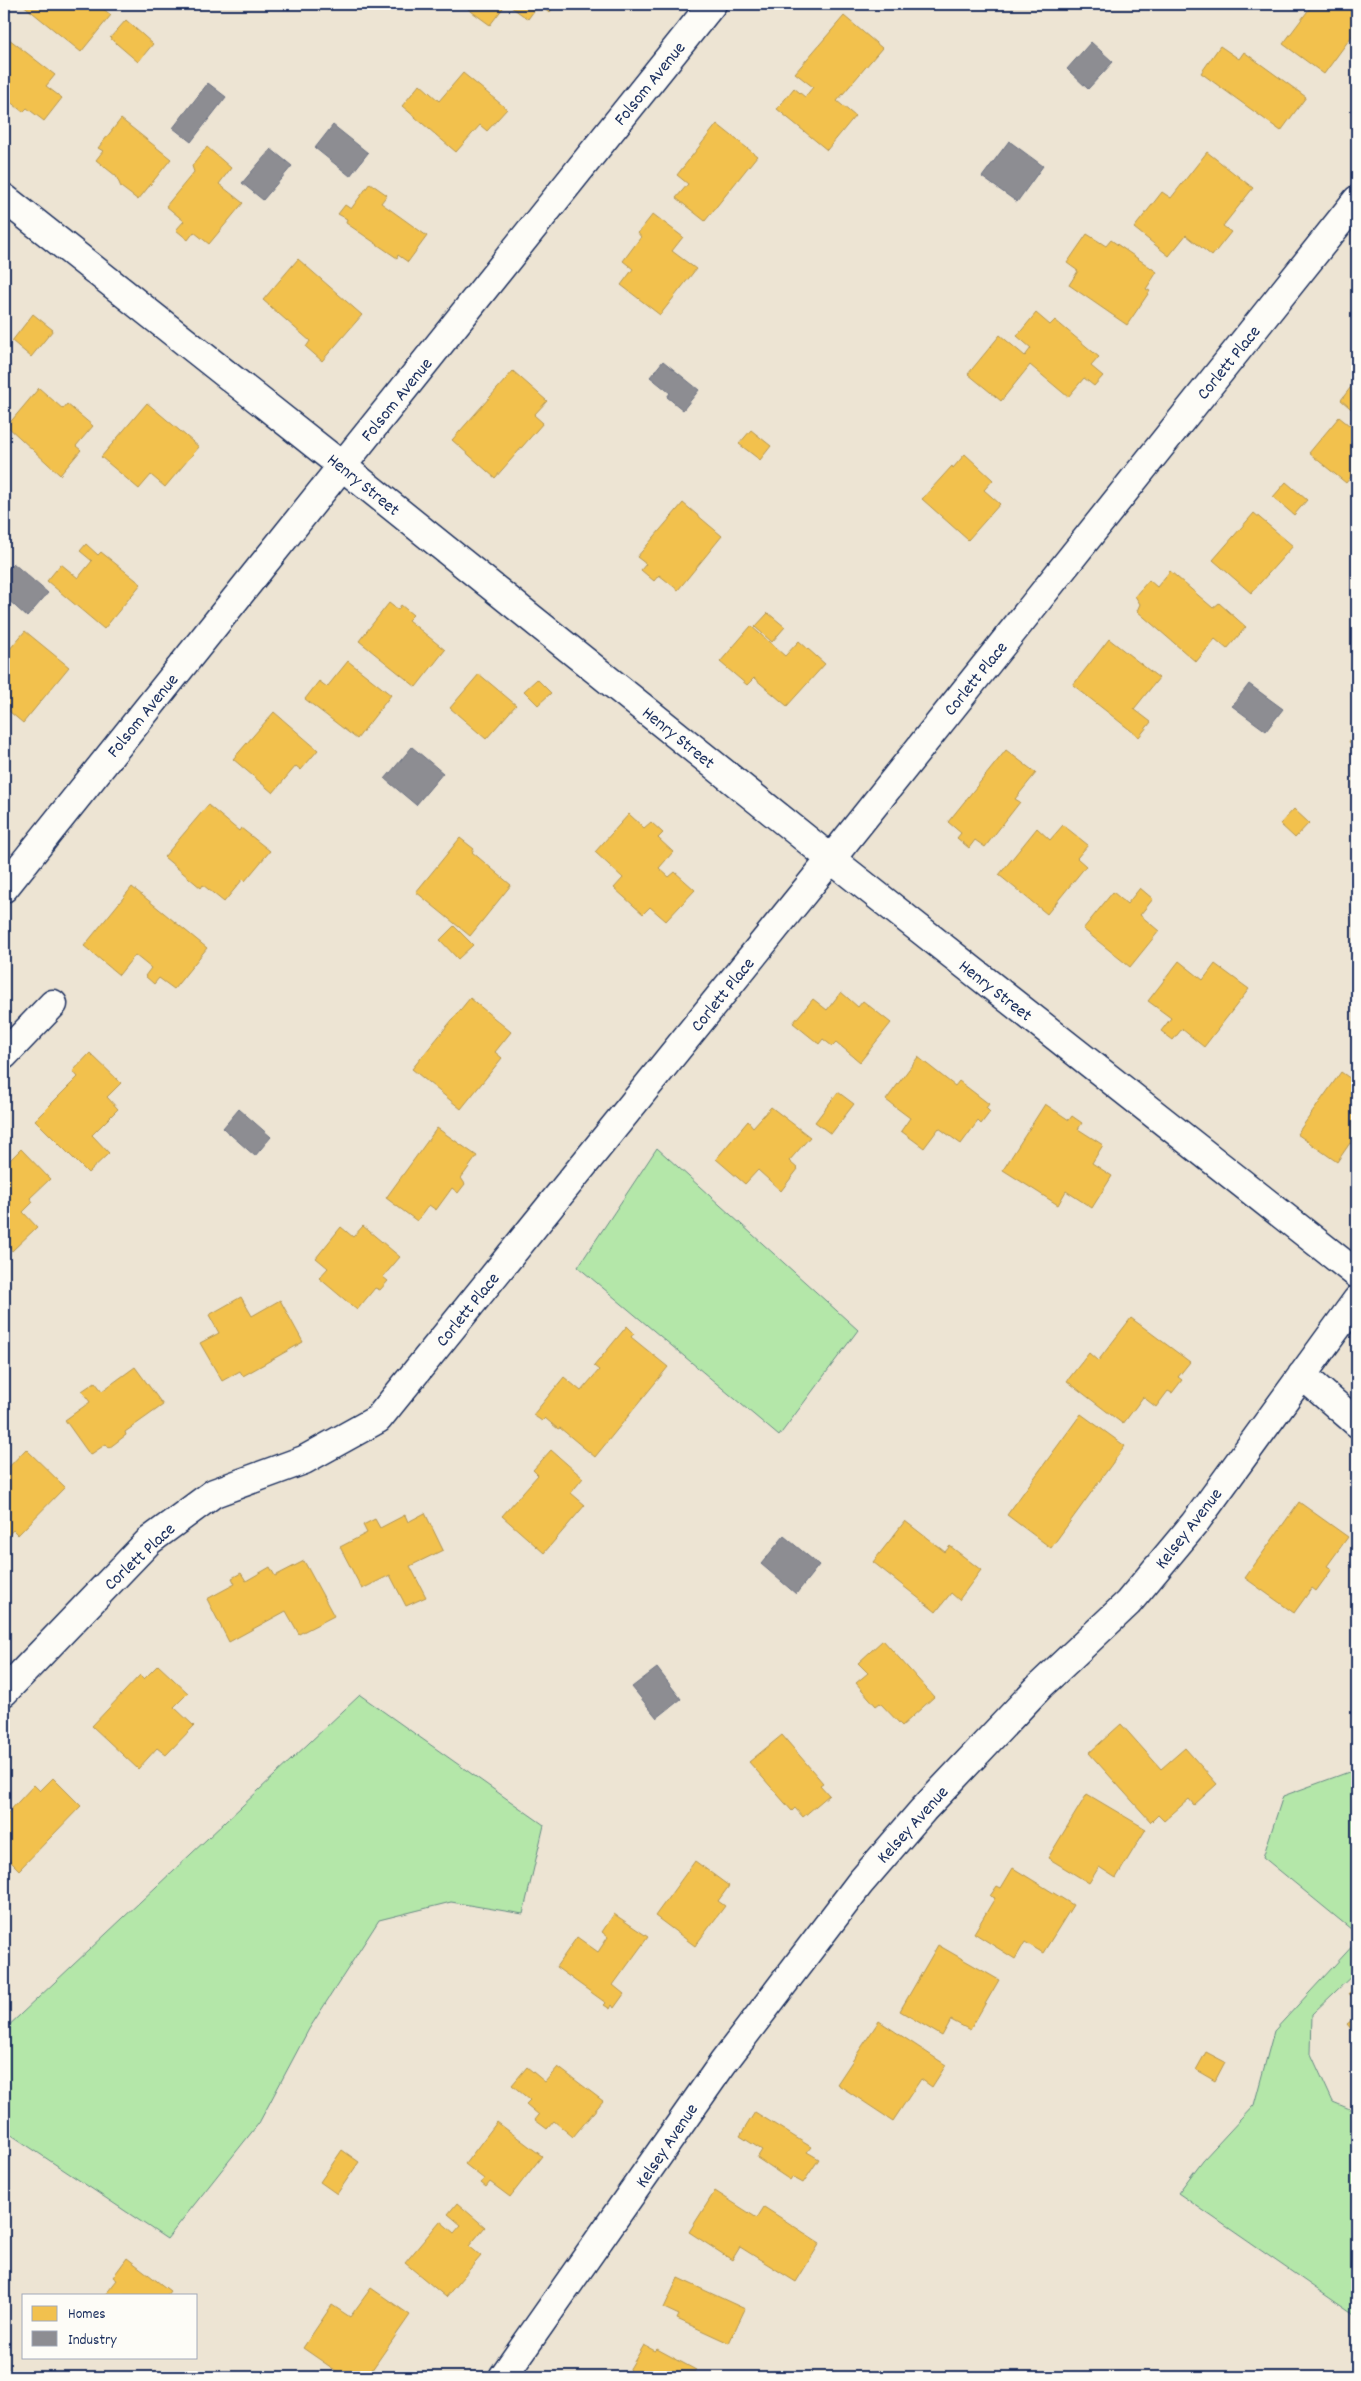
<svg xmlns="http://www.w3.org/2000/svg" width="1361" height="2381" viewBox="0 0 1361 2381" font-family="Dekko,sans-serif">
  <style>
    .green { fill: #b4e7a9; stroke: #688b84 }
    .homes { fill: #f2c14e; stroke: #b29553 }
    .industry { fill: #8d8d92; stroke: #6b7182 }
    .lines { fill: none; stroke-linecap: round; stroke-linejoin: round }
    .street-casing { stroke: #1b2f5e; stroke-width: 31 }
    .street { stroke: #fdfcf7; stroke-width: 28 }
    .labels { text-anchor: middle; stroke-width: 5; stroke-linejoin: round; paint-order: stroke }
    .street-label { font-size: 18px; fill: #1b2f5e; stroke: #fdfcf7 }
  </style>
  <rect width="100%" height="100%" fill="#ede4d3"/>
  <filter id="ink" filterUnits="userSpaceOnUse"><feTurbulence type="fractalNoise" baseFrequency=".02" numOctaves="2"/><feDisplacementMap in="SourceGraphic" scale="10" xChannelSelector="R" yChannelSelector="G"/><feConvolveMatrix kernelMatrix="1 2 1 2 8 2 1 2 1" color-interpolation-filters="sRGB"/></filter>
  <g filter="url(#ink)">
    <path class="green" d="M657,1148L858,1330L779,1436L578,1267Z
      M360,1695L544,1825L523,1914L451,1902L379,1920L309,2029L259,2123L167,2239L4,2130V2030Z
      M1357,1769V1934L1263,1857L1283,1796Z
      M1357,1941V1971L1312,2014L1311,2054L1333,2102L1357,2112V2317L1178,2193L1203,2160L1254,2105L1274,2031Z"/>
    <path class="homes" d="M22,4H97L111,15L81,52Z
      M472,4H506L490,25L468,9Z
      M507,4H556L549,13L539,4L528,19Z
      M1313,4H1341L1357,16V29L1324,74L1283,44Z
      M844,16L882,48L837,101L855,116L827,150L777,109L794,88L805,97L813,87L795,73Z
      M126,20L153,44L138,62L110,38Z
      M4,35L55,75L46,86L62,98L44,121L27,108L23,112L4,97Z
      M1220,46L1239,59L1244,52L1306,97L1281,131L1201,73Z
      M463,73L507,109L487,131L480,125L456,152L402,106L420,84L439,101Z
      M121,119L171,159L138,200L121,187L116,176L96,160L103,151L98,148Z
      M717,124L757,156L705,221L676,198L688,184L677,175Z
      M207,147L231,168L219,184L243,203L209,244L194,232L188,240L176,230L184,221L166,206L194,172L192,166Z
      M1207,152L1253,188L1223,226L1231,232L1212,256L1186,235L1169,256L1134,228L1162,192L1171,198Z
      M370,183L387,195L381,203L427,236L408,262L398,255L397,258L346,223L347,219L338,214L345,205L351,209Z
      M653,214L683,237L672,251L696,269L660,315L621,285L633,269L623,261L641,237L638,233Z
      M1087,234L1106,246L1111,240L1157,272L1146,289L1150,291L1127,325L1069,285L1078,271L1067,263Z
      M298,259L362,315L322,361L306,347L310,341L263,300Z
      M1036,313L1050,325L1055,320L1099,357L1091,366L1103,376L1094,386L1084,378L1068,397L1030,365L1001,401L968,374L1000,335L1025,356L1031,348L1017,336Z
      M33,314L53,330L31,357L12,341Z
      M513,371L547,401L534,415L543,423L495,478L452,440Z
      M1357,379V414L1341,400Z
      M39,388L63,409L67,404L93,426L76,446L81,450L60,475L7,426Z
      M147,403L199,447L165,487L151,475L139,489L101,457Z
      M1357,415V469L1346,483L1309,453L1339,417L1349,425Z
      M751,430L771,446L760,460L739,444Z
      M965,454L993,480L984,490L1000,504L968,540L922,499L952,466L953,468Z
      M1286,482L1307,500L1294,515L1273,497Z
      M683,503L722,536L678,590L659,575L654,581L641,570L646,564L637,557Z
      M1254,513L1293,546L1251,593L1213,560Z
      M86,544L98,555L101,552L141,584L104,629L47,581L61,564L78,578L92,561L80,551Z
      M1170,571L1213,608L1219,603L1246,627L1227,649L1215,639L1196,662L1137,611L1140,604L1135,596L1149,580L1157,587Z
      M389,603L398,610L401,605L413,615L408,620L445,650L416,687L359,641Z
      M768,613L785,627L772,642L755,627Z
      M751,626L785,656L799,641L825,664L787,706L754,678L747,685L720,662Z
      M25,631L69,667L23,723L4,707V656Z
      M1109,639L1159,678L1134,709L1151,722L1139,737L1073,685Z
      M348,661L391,695L357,739L305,699L319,681L327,687Z
      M479,674L516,705L486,739L450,708Z
      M537,679L551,693L538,705L524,691Z
      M274,712L318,750L301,770L296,766L273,793L233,759Z
      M1357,727V747L1349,742Z
      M1006,750L1036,773L1015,799L1020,802L985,847L975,840L969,848L957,838L961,833L948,822Z
      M208,805L239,831L241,828L270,851L245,881L243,879L224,902L203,885L201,888L164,857Z
      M1294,809L1309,823L1295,838L1280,824Z
      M629,814L644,828L651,822L663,833L658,838L673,852L659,868L669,877L675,872L695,890L666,921L650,907L643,914L614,888L623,878L595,852Z
      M1063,825L1088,845L1077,858L1086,866L1047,914L999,875L1037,828L1050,840Z
      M460,838L474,849L472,852L511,885L470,936L416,892Z
      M132,887L207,948L174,989L159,978L154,984L145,976L151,968L135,955L119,975L84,946Z
      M1140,888L1153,899L1140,915L1159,931L1130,967L1083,929L1113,892L1127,904Z
      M454,926L473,945L458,959L440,940Z
      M1179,961L1203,980L1215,964L1249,989L1204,1047L1182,1029L1173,1040L1161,1031L1171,1018L1148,1001Z
      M841,992L858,1007L863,1001L891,1023L860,1062L836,1042L832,1046L823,1039L819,1044L793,1023L813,999L827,1010Z
      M470,998L511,1032L495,1052L502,1058L461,1109L412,1069Z
      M90,1053L121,1083L107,1097L118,1109L92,1135L109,1153L88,1173L35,1120L78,1077L73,1071Z
      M918,1057L955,1086L959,1081L989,1104L986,1108L990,1112L981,1124L978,1121L961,1144L939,1128L924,1148L901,1131L910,1118L886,1100Z
      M1341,1072L1357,1083L1356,1108L1357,1109V1145L1356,1147L1350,1143L1337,1162L1297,1134Z
      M838,1092L854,1104L831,1134L815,1122Z
      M1045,1104L1069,1120L1072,1116L1082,1123L1078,1129L1103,1145L1092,1163L1112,1176L1092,1208L1066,1191L1058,1205L1003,1170Z
      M771,1107L810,1137L789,1161L798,1169L781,1191L758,1170L745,1184L716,1159L748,1121L753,1127Z
      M437,1128L477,1156L461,1178L465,1184L458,1193L452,1188L436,1210L429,1205L417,1221L386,1198Z
      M21,1149L50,1179L30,1198L33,1202L23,1212L37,1227L12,1251L4,1242V1166Z
      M363,1226L400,1257L383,1277L388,1281L380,1290L375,1288L357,1310L319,1278L328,1268L316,1258L341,1227L353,1237Z
      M241,1297L252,1316L280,1300L303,1342L243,1376L240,1371L222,1381L200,1343L219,1333L209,1315Z
      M1131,1318L1190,1362L1178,1377L1182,1380L1172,1393L1168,1391L1156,1407L1143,1397L1123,1424L1067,1381L1089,1353L1098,1361Z
      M627,1326L634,1333L631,1337L668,1367L595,1457L560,1428L558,1429L545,1418L542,1421L533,1415L564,1377L581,1391L599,1370L594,1366Z
      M135,1367L163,1405L125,1432L126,1435L109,1448L106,1444L90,1455L65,1420L90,1402L82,1391L95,1382L102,1391Z
      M1081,1414L1125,1446L1051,1548L1007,1515Z
      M26,1449L65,1487L18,1535L13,1530L4,1540V1468L6,1470Z
      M551,1450L583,1478L571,1493L585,1505L544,1553L502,1516L538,1475L533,1470Z
      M1299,1502L1348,1537L1327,1566L1332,1569L1316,1591L1312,1588L1294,1613L1245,1578Z
      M425,1513L443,1550L410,1566L426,1597L406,1606L390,1575L362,1589L340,1547L367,1533L363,1525L375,1519L380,1528L405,1515L408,1522Z
      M905,1521L945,1552L950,1546L981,1570L959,1600L951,1593L936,1612L873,1562Z
      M304,1561L334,1616L299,1634L286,1611L229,1642L207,1599L235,1584L232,1578L241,1573L246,1581L270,1567L275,1576Z
      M883,1640L934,1697L902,1726L880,1703L876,1706L856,1683L868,1673L858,1663Z
      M158,1665L188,1693L174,1707L194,1726L166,1755L157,1748L138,1769L92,1726L140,1675L144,1679Z
      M1121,1724L1161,1769L1185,1748L1217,1784L1194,1805L1189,1799L1164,1821L1158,1815L1151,1822L1089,1753Z
      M782,1735L823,1783L820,1785L829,1795L803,1817L795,1808L792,1811L749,1762Z
      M53,1778L81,1806L19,1870L4,1855V1817L34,1785L40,1791Z
      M1087,1794L1146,1829L1116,1878L1099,1867L1089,1883L1048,1858Z
      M695,1861L729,1886L718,1901L725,1906L695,1946L655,1916Z
      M1013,1868L1073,1905L1043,1953L1025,1942L1015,1959L974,1933L995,1898L990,1896L997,1886L1001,1888Z
      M614,1914L648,1937L613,1985L624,1994L614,2008L612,2005L610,2009L604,2005L606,2003L556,1967L577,1937L598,1952L608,1937L602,1932Z
      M938,1945L999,1980L970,2030L951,2020L942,2036L900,2011Z
      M1357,1986V2004L1349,1993Z
      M1357,2016V2036L1347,2024Z
      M879,2021L946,2065L932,2087L921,2079L893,2121L837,2084Z
      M1206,2052L1225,2062L1215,2081L1196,2070Z
      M527,2067L545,2082L558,2067L603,2101L573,2137L554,2121L547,2129L535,2120L539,2115L526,2104L530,2100L512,2085Z
      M755,2112L811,2147L807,2152L819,2159L803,2183L792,2177L790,2180L757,2158L762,2150L740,2136Z
      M497,2122L542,2156L510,2197L490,2182L486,2187L481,2183L484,2179L465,2164Z
      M342,2150L359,2162L337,2194L320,2182Z
      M715,2191L757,2218L764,2207L820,2243L796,2282L740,2247L732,2260L689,2232Z
      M457,2203L485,2227L469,2246L481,2256L446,2297L405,2263L440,2221L454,2233L461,2225L448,2214Z
      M127,2258L170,2291L167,2295H105L117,2280L113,2277Z
      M678,2278L745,2309L729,2343L677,2319L679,2315L664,2308Z
      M371,2288L410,2315L367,2377H345L303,2348L332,2305L350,2317Z
      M644,2345L655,2351L657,2349L696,2370L692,2377H625Z"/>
    <path class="industry" d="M1091,42L1113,62L1088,89L1067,69Z
      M208,83L226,97L191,142L173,128Z
      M333,125L368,153L350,176L315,148Z
      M1009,141L1043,166L1017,202L982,177Z
      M271,149L292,166L263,200L242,183Z
      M663,361L699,390L683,410L667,397L670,393L650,377Z
      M13,563L48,593L27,617L4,596V573Z
      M1249,684L1283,709L1266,731L1232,706Z
      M412,747L443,773L416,805L385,779Z
      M239,1109L271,1137L255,1156L223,1128Z
      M784,1536L819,1565L796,1594L761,1564Z
      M657,1668L681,1699L657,1718L632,1687Z"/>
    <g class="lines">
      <defs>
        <path id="street" d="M4,198L342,466L831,859L1357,1274
          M4,888L712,4
          M4,1055L53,1004
          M1302,1375L1357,1423
          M4,1692L149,1541L214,1493L304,1460L378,1419L831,859L1357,200
          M503,2377L723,2063L860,1883L923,1810L1041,1685L1128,1603L1194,1524L1357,1300"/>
      </defs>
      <use href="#street" class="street-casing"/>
      <use href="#street" class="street"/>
    </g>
  </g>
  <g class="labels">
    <g class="street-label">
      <text transform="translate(649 83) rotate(-51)" y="6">Folsom Avenue</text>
      <text transform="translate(1228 362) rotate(-51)" y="6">Corlett Place</text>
      <text transform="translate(396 399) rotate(-51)" y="6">Folsom Avenue</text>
      <text transform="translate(364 484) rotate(39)" y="6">Henry Street</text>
      <text transform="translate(975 678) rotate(-51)" y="6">Corlett Place</text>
      <text transform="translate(142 715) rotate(-51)" y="6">Folsom Avenue</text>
      <text transform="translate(679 737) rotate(39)" y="6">Henry Street</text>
      <text transform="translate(996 990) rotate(38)" y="6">Henry Street</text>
      <text transform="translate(722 994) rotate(-51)" y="6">Corlett Place</text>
      <text transform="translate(467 1309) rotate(-51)" y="6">Corlett Place</text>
      <text transform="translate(1188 1528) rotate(-52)" y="6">Kelsey Avenue</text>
      <text transform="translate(139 1556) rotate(-43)" y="6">Corlett Place</text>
      <text transform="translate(912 1824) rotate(-48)" y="6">Kelsey Avenue</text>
      <text transform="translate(666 2145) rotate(-56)" y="6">Kelsey Avenue</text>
    </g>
  </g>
  <rect width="1361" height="2381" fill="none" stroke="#fdfcf7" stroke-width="20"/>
  <rect x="10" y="10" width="1341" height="2361" fill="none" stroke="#1b2f5e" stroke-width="2" filter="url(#ink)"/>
  <rect x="22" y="2294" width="175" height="65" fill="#fdfcf7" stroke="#a3aaba"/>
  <rect x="32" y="2306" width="25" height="15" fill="#f2c14e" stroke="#a3aaba"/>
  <text x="68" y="2318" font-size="15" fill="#1b2f5e">Homes</text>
  <rect x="32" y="2331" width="25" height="15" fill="#8d8d92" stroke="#a3aaba"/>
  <text x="68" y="2344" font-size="15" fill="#1b2f5e">Industry</text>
</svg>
